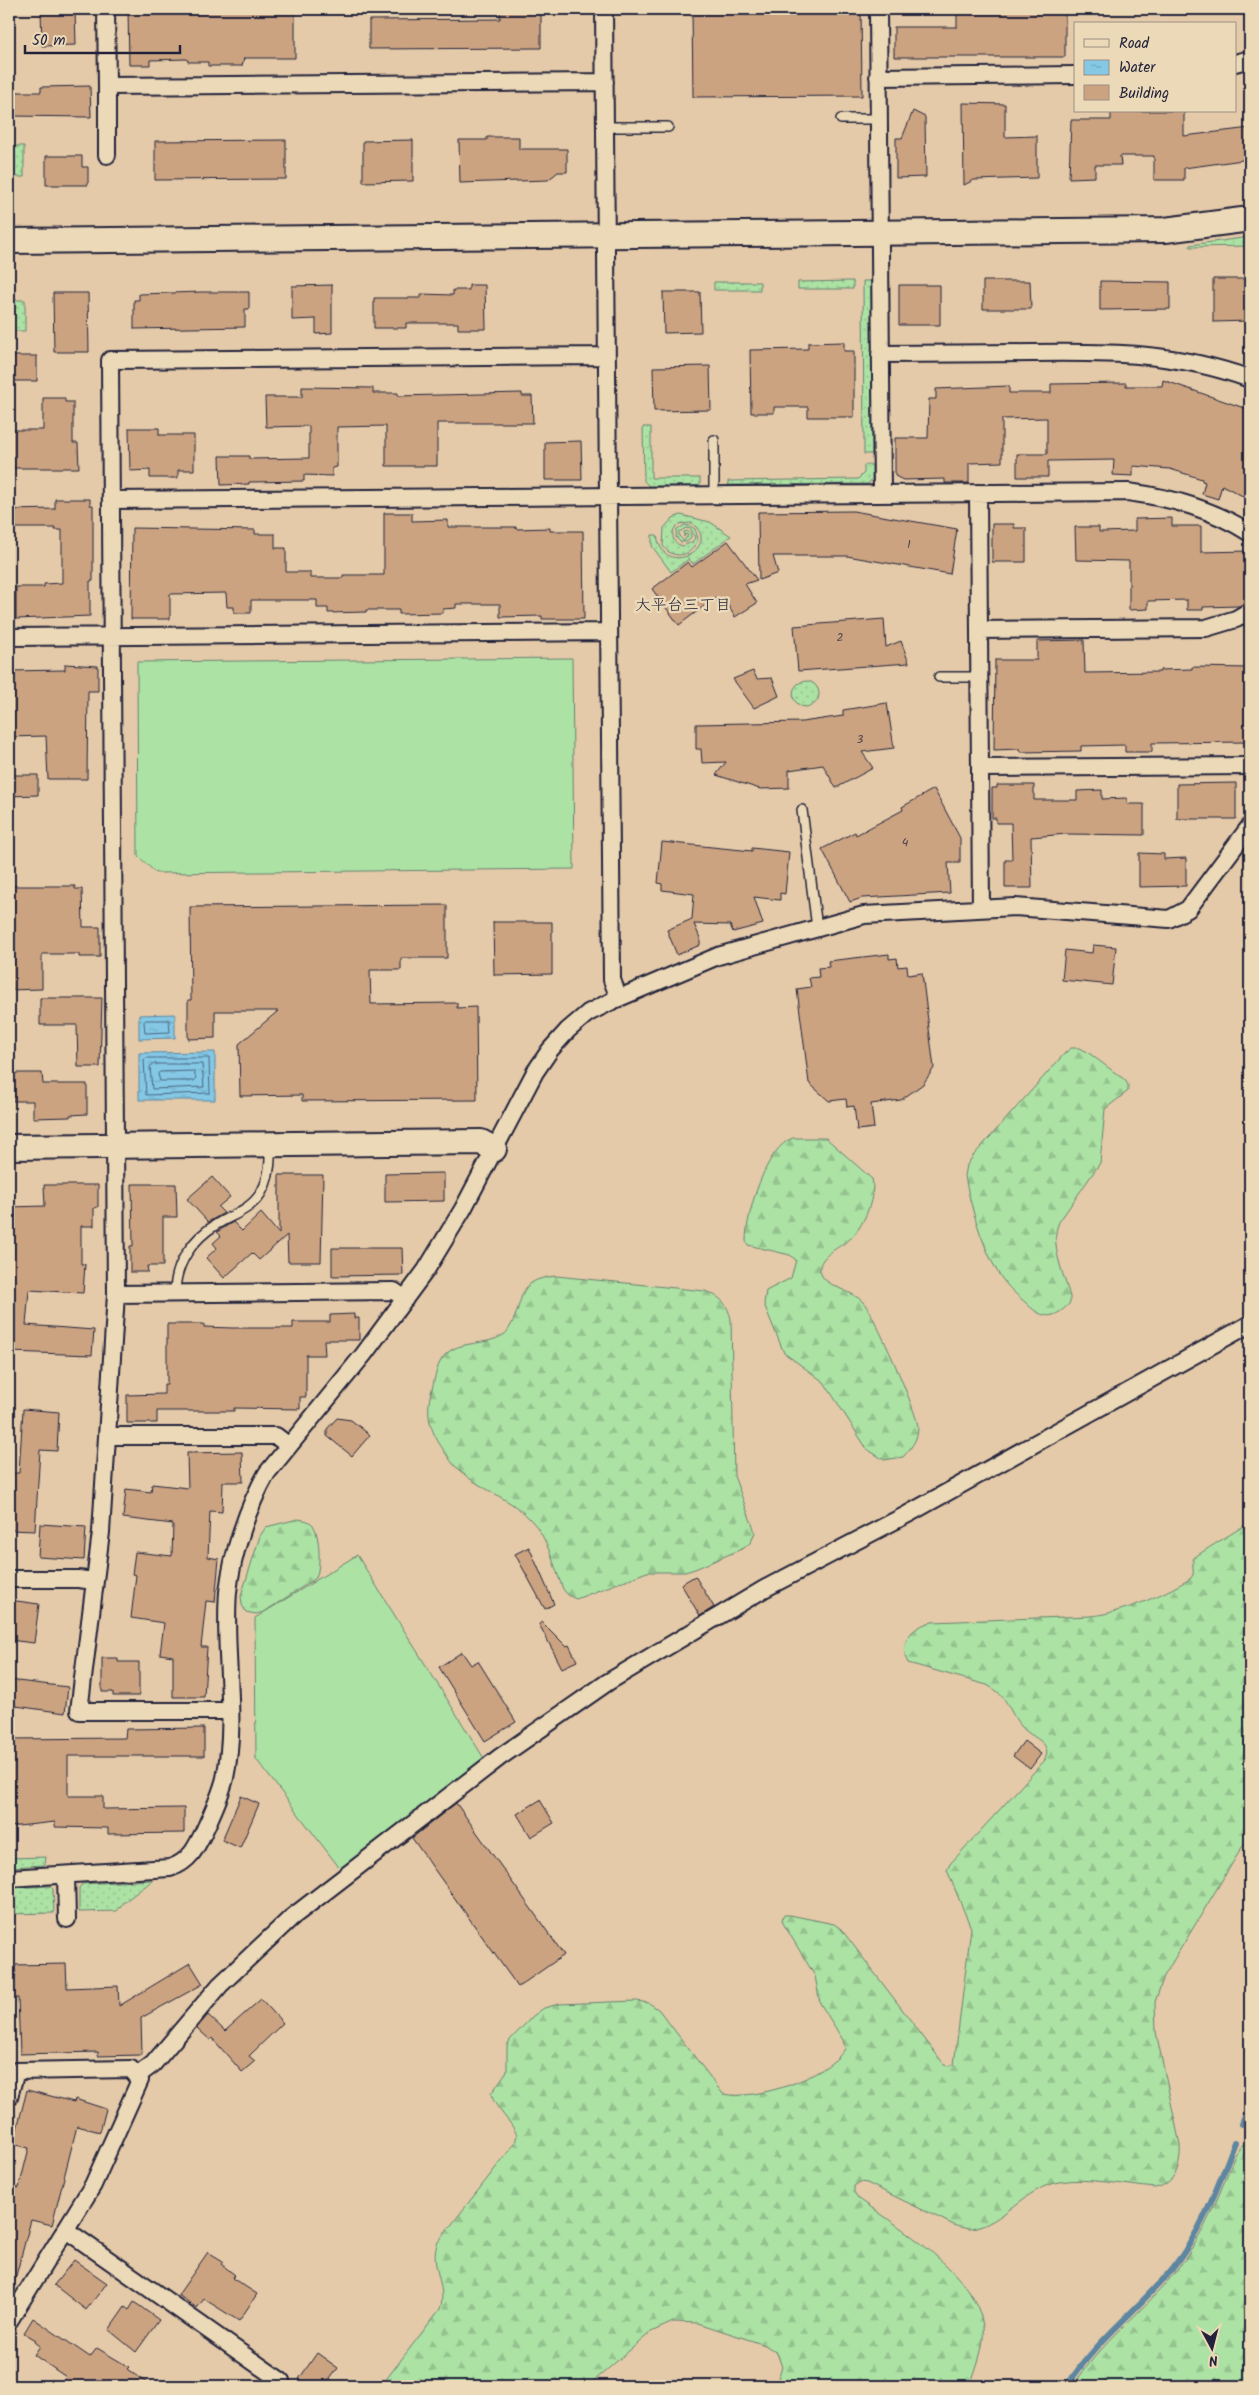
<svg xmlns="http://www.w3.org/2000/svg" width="1259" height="2395" viewBox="0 0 1259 2395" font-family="Kalam,'Klee One',sans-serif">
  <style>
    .grass { fill: url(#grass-dots); stroke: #678270 }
    .forest { fill: url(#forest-firs); stroke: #678270 }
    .pitch { fill: #ace2a4; stroke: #678270 }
    .water { fill: url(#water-ripples); stroke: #5d86a1 }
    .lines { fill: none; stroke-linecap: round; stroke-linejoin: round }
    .shore { stroke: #49647f; stroke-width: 1 }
    .stream { stroke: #5d86a1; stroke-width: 6 }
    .building { fill: #cba381; stroke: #22223b }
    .lane-casing { stroke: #22223b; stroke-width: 12 }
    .street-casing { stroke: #22223b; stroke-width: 20 }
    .secondary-casing { stroke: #22223b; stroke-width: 28 }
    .lane { stroke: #ecd9b7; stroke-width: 9 }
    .street { stroke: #ecd9b7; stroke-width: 16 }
    .secondary { stroke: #ecd9b7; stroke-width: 24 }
    .labels { text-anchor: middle; stroke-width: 5; stroke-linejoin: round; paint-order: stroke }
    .number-label { font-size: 12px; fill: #4c424c }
    .neighbourhood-label { font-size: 16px; fill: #22223b; stroke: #ecd9b7 }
  </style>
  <defs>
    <pattern id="grass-dots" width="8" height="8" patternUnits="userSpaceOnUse" patternTransform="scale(1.25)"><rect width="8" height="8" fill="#ace2a4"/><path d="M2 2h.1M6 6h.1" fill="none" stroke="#94c28e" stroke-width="1.8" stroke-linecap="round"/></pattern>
    <pattern id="forest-firs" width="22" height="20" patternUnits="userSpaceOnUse" patternTransform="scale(1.25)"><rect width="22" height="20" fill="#ace2a4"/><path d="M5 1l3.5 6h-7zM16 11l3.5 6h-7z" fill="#94c28e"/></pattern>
    <pattern id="water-ripples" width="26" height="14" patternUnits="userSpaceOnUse" patternTransform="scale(1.25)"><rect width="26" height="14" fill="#84c8e5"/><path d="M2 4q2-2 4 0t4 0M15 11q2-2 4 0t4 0" fill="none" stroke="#72acc5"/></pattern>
  </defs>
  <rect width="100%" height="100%" fill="#e4caa8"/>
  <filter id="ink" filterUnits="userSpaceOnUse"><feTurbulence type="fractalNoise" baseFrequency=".02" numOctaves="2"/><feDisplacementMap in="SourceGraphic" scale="10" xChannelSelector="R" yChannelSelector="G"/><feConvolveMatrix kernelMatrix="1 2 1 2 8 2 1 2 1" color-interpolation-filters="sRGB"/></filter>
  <g filter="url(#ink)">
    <path class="grass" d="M9,146H24V177H9Z
      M1250,237V246L1190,247V245Z
      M853,281V289H798V282Z
      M863,281H871L872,454H864Z
      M714,282H760V290H714Z
      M9,300H25V331H9Z
      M643,427H651V478H700V486H649L644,481Z
      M864,465H872V479L868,484L728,485V481L858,479L864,473Z
      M681,515L710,522L731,536L693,564L689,559L671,572L652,546V535H657C663,582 725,545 691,523L679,524L674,529C671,538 674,544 683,546L692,542L695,538L691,529L686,528L679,532V536L684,541L688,535L685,534L684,537V532L687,531L691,534V537L687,542H680L676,537L677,530L685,525L690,526L695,529L698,538C694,555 674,562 663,546L664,528L673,518Z
      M793 694a13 13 0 1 1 26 0a13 13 0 1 1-26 0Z
      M46,1857L45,1865L9,1867V1858Z
      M153,1880L123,1903L117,1911L79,1912V1888L82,1884Z
      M50,1886L53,1889L54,1913L9,1914V1888Z"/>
    <path class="forest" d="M1071,1048H1079L1086,1051L1125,1080L1128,1085V1091L1105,1109L1100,1163L1059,1222C1049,1244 1064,1274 1070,1297V1303C1052,1322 1041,1318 1025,1302C1014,1293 1004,1283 997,1271C982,1245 970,1205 965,1176L967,1165L973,1156L1065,1053Z
      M793,1138H826L872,1179C876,1195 865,1222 854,1235C846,1246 811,1256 822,1276C828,1287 853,1291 863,1302C874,1313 917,1412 918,1427C918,1440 911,1448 903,1457L884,1460L867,1449L824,1382L784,1353L764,1304L766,1291L791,1278L796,1260L790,1255L748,1245L746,1241C746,1215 766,1146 793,1138Z
      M556,1276L705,1291C721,1297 727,1303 731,1319L734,1476L755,1532L751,1542L744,1548L695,1569L685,1572H647L576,1599L568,1595L563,1589C554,1567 548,1537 531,1520C511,1498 481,1490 459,1470C451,1463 445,1452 439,1443C428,1425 426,1409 432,1389C435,1378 437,1362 446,1354C460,1340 487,1346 503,1335C506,1334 508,1330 510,1327C526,1299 514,1280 556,1276Z
      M298,1519C303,1520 309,1520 313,1525C320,1535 321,1567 316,1578L264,1612L256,1614L246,1612L242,1605L241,1596L260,1536L266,1527Z
      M1250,1522V1834L1164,1976L1155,2002L1156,2032L1180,2145C1181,2166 1176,2183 1155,2188C1124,2185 1089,2177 1059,2182C1026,2187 1002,2225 971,2229C966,2229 961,2227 956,2226L867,2183L860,2182L854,2186V2192L858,2198C898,2227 977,2274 983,2327C985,2347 976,2367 970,2386H775L782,2367L777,2353L765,2345L698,2323L673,2322L651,2332L588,2386H381L440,2309C448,2285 428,2265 438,2242L515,2143L517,2135C511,2120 496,2110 491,2094L507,2071V2046L510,2040L533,2016L544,2008L559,2004L636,2001L649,2003L659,2010L723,2094C756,2101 826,2078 845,2049L843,2040L820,2003L815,1976L783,1923L782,1919L784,1915H790L834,1924L841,1929L943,2063L948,2066L954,2065L971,1928L947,1870L950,1864L1045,1760C1046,1756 1048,1753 1046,1748C1043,1740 1031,1736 1025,1730C1008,1715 1011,1697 987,1685L908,1663C897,1642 913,1626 932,1622L1091,1616C1126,1612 1160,1596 1190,1579L1193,1575C1194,1570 1192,1564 1193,1559C1194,1556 1243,1527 1250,1522Z
      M1250,2141V2386H1073C1100,2342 1145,2311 1177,2270C1204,2236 1219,2195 1235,2155L1241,2146Z"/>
    <path class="pitch" d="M572,658L574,869L156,873L138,856L137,662Z
      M357,1555L485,1760L342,1871L256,1759L255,1618Z"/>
    <path class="water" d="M175,1014V1038L139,1039V1015Z
      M215,1052V1100H139V1053Z"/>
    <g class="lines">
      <path class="shore" d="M146,1020H169L170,1032L145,1033L144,1022Z
        M147,1058H209L210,1093L146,1095L144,1060Z
        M153,1064H202L204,1087L152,1089L150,1067Z
        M160,1072L194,1071L196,1079L194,1081H160L158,1074Z"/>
      <path class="stream" d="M1242,2124L1250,2104
        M1067,2386C1094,2342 1139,2309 1172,2269C1202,2232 1218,2186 1235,2142"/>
    </g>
    <path class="building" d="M41,9H75L76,45L42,46Z
      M128,9H295V58H244L242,66H208V62H188L187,59L150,60V65H129Z
      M500,9H541V48L369,49V20L500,19Z
      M692,9H861L862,96L693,97Z
      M957,9L1065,11V57H894V27H957Z
      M90,86L91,117L9,116V92H41V87Z
      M963,103L1005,104V137L1037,136V178L974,180L964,185Z
      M913,111L925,117L926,177L896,178V138H902Z
      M1111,111H1184V136L1250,128V159L1184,168V180H1154V156H1120L1121,165H1095V177L1069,178L1071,120H1111Z
      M487,137H519V149H567V172H558L548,180L460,183L459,140H487Z
      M286,140V179L155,180V141Z
      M413,140V181L363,182V141Z
      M46,156H82V167H88V185H46Z
      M1213,279H1250V321L1213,322Z
      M983,281H1030L1031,309H983Z
      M1100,281L1170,282V309L1100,310Z
      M332,285V333L316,334V319L292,320V286Z
      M469,285H485L486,329H458V323H406V328H374V298H421V294L453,295V290H469Z
      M899,285H940V325H899Z
      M202,292H249V309H245V327L134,329V300H139V294Z
      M663,292H700L701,332L664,333Z
      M53,293H88L89,352H54Z
      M844,342V351H854V417H808V407H774V413H751L750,350L808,349V343Z
      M9,356H37V381H9Z
      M710,366L711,410L654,411L653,367Z
      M1163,380L1250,410V500L1222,485L1218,499L1202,494L1205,482L1202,481V479L1170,469L1133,466V476L1113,475L1114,460L1048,461V477H1017V454H1047V418L1002,419V462L969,463V483H945V479L903,480L895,476V438H928L929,399H936V389L1009,386V393H1051V384L1126,383V386H1162Z
      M302,387L373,388V393H398V396L522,393V396H532L533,423H437V466H386V426L337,427V467L332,468V476L304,475V481L249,482V484L221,485L220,456H249V459L309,458V426L266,427L265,397H302Z
      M43,398H65V402H73V443H78L79,468H9V430H43Z
      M129,428H159V435H194V470H178V478H150V470L130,471Z
      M581,441L582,480H545V442Z
      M55,499H90V505H93V581H90V616L16,619V587H44V584L62,583V530H55V528H9V510L55,509Z
      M853,511L957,529L950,574L847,556H773L778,573L759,580L758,512Z
      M384,513H412V521L448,520V527H516V529L550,528V531H583L584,619H542V616L500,617V604H456V608L443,609V613L399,614V610H366V612L328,613V608H317V600H251V613H234V607H227L226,593L170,594V619H131L132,528L255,530V534H275V548H286V572H310V578H343V575H384Z
      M1172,518V526H1201V552L1250,551L1249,601L1239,606L1203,607V610H1187V600L1148,601V609L1129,610V561L1076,560L1075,527H1099V532L1135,531V519Z
      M992,524H1014V528H1026V562H992Z
      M728,541L757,580L745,584L757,603L735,617L724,599L719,604L715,598L679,625L652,589L688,562L692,567Z
      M884,619L886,647L901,641L909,663L798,671L794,626Z
      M1084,640L1085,673L1160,672V670L1192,669V667L1250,668V742L1152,743V752H1125V745L1081,746V751L1020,752V749L994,750L995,660H1037V641Z
      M65,664L98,666V691H88L87,779H48L46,736L9,737V671L65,670Z
      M753,671L757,679L772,678L779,696L754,708L733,679Z
      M887,703L894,748L862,752L873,768L836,788L823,765L789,770V788L760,789L716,775L726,762L702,763L701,749H696V724L802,722L843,716V710Z
      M9,775H38V795L9,796Z
      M1236,783V819H1177V784Z
      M997,785H1034V800H1077V791L1102,790V799L1127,798V804H1144V835L1067,834L1031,837L1032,888H1005V860H1012L1011,823H996V818H992V788H997Z
      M934,789L960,838V863H948L950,893L862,898L850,902L822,849L855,832L856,835L903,810L902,807Z
      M662,842L752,851V848L789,852L785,894L780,893V900L754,897L763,924L733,932L730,925L694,924L700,938V945L677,955L667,930L692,919L694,894L662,890V884L658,883Z
      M1139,853L1164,854V859L1186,858V886L1139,887Z
      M11,886H75V889H82L83,927H100V957H79V954H42V989L9,990Z
      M447,905V958H401V970H370L371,1004L457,1003V1008L476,1007L477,1100L302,1101V1095L240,1096L239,1044L278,1011H215V1038L188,1039V1000H191L190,907Z
      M493,922H552V974L494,975Z
      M1093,945L1116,947L1112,985L1062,980L1065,950L1092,953Z
      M889,954V959L897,958L898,967L907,966L908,975L922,973L934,1068L923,1084L901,1100L871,1104L874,1128L857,1130L854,1106L847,1107L846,1099L829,1101L809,1083L797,989L811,987L809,978L819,977L818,968L829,967L828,961Z
      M40,998H102L100,1067H78L77,1025H40Z
      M12,1073H42L43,1084H87V1114L70,1115V1117L33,1118V1101H13Z
      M444,1173V1201L385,1202V1174Z
      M279,1175H323L321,1262H288L287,1235L259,1260L252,1253L224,1278L206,1258L217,1248L213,1243L221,1236L217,1232L233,1222L242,1231L261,1213L279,1234Z
      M212,1177L230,1197L218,1207L224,1213L208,1222L187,1199Z
      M132,1184H176L177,1217H163V1266H147L148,1272H130V1246H133Z
      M44,1185H98V1207L94,1208V1226H81V1264H85L83,1293L29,1290L26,1325L94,1330L92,1355L9,1352V1207L45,1206Z
      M332,1248H402L403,1275L332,1276Z
      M354,1314V1318H359V1340H324L325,1355H306V1397H300V1409L234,1408V1411H157V1423H127V1395L164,1394V1384H167V1324H204V1327L232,1328H293V1322H330V1315Z
      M23,1409L59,1412L57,1451L40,1450L35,1531L9,1530L10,1473H19Z
      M337,1418L351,1420L370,1435L352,1456L327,1436V1429Z
      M242,1452L243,1482H223L222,1512L210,1511L208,1557L219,1559L215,1602L206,1601L201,1647H207L204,1697H173V1656L160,1654L164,1623L131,1618L136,1575L132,1574L135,1552L172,1556L173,1524L123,1518L126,1489L151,1492L152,1484L188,1488L187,1453Z
      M40,1524L86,1527L84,1560L38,1557Z
      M529,1547L554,1604L545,1609L515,1554Z
      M695,1576L714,1607L700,1616L681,1584Z
      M9,1600L39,1604L34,1643L9,1640Z
      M542,1622L566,1646L569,1645L577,1661L562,1668L539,1624Z
      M462,1652L471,1665L478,1661L516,1722L485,1741L439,1667Z
      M102,1658H118V1662H139V1696H113V1692H102Z
      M9,1680L68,1687L65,1713L9,1705Z
      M204,1728V1756H68V1796H103V1809L184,1808V1833L108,1834V1828L55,1827V1822L9,1827V1739L125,1738L126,1729Z
      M1024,1741L1041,1754L1030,1769L1013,1756Z
      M241,1796L259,1804L240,1848L222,1840Z
      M540,1800L554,1823L531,1837L517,1814Z
      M456,1803L564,1955L518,1987L412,1838Z
      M190,1963L203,1984L141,2018L142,2055L98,2056V2052L20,2054L18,1998H14L13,1965L66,1964L67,1988L118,1986L119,2006Z
      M261,1999L283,2023L249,2056L255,2061L242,2072L212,2038L210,2040L197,2028L208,2015L225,2031Z
      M27,2090L74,2102L75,2099L106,2109L100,2132L77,2126L52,2225L31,2220L14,2283H9V2186L19,2188L29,2148L13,2144Z
      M208,2252L223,2261L221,2264L235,2275L232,2278L257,2294L239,2321L204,2299L197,2308L178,2295Z
      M74,2260L107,2283L86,2310L54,2285Z
      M134,2302L159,2320L136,2352L109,2330L125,2307L129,2310Z
      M33,2318L90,2357L97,2348L129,2367L127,2369L151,2386H59L66,2377L34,2355L40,2346L35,2342L36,2340L24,2333Z
      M317,2353L338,2368L325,2386H310L299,2379Z"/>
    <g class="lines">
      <defs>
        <path id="lane" d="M841,119H878
          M605,127H668
          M714,440V495
          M939,677H979
          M802,810L817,928
          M175,1293C175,1264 192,1239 217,1224C234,1214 250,1210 261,1193C270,1178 271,1162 270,1145"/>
        <path id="street" d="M106,9L107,86L605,82
          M604,9L612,980L619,998
          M878,9L882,493
          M1235,63L1250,59
          M878,77L1075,75
          M107,86V155
          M880,354C931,354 982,353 1033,353C1109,352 1177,352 1250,379
          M978,493L981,909
          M111,500L1128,492C1172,498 1212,509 1250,533
          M979,630L1206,628L1236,619L1250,611
          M9,637L609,632
          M980,768L1250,766
          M116,1294L394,1291L405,1299
          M107,1436H276L289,1446
          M9,1579H78L95,1581
          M229,1711H79L101,1532L116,1294L110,360L607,356
          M66,1875L67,1919
          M9,1878L170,1868C191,1861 197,1846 206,1827C213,1811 221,1795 225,1778C238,1717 223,1653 228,1592C232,1554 248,1506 267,1473L364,1354L426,1270L463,1209L535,1072L550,1050L568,1030L588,1013L612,1001L718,956L864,915L1015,907L1169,919L1188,909L1250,826
          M137,2076L153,2064L220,1985L291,1918L500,1757L608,1682L764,1589L908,1514L1250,1324
          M9,2097L16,2071L131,2069L140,2080L93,2185L9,2321
          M66,2230L281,2381"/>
        <path id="secondary" d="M9,241L1165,230L1250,219
          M9,1147L481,1142L494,1149"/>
      </defs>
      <use href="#lane" class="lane-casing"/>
      <use href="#street" class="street-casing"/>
      <use href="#secondary" class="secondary-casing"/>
      <use href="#lane" class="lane"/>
      <use href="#street" class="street"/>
      <use href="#secondary" class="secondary"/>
    </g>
  </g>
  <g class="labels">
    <g class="number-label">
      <text x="909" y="548">1</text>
      <text x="840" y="641">2</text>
      <text x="860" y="743">3</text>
      <text x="905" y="846">4</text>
    </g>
    <g class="neighbourhood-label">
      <text x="683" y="610">大平台三丁目</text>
    </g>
  </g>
  <rect width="1259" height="2395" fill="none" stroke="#ecd9b7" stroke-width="30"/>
  <rect x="15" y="15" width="1229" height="2365" fill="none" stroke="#22223b" stroke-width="2" filter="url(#ink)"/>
  <rect x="1074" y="22" width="162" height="90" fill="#ecd9b7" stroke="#9b9085"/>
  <rect x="1084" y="39" width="25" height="8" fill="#ecd9b7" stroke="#9b9085"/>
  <text x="1119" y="48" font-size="15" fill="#22223b">Road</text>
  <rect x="1084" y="60" width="25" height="15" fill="url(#water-ripples)" stroke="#9b9085"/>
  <text x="1119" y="72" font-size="15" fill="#22223b">Water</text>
  <rect x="1084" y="85" width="25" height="15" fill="#cba381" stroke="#9b9085"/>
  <text x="1119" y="98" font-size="15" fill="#22223b">Building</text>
  <g transform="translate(1212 2348) rotate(173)" stroke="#ecd9b7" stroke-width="4" paint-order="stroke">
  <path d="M0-4L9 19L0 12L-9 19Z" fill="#22223b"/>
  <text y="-8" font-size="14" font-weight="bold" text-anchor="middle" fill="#22223b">N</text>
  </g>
  <path d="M25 45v8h155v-8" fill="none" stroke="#22223b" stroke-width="2.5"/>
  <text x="32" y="45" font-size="15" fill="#22223b" stroke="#ecd9b7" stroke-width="4" paint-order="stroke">50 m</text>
</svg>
